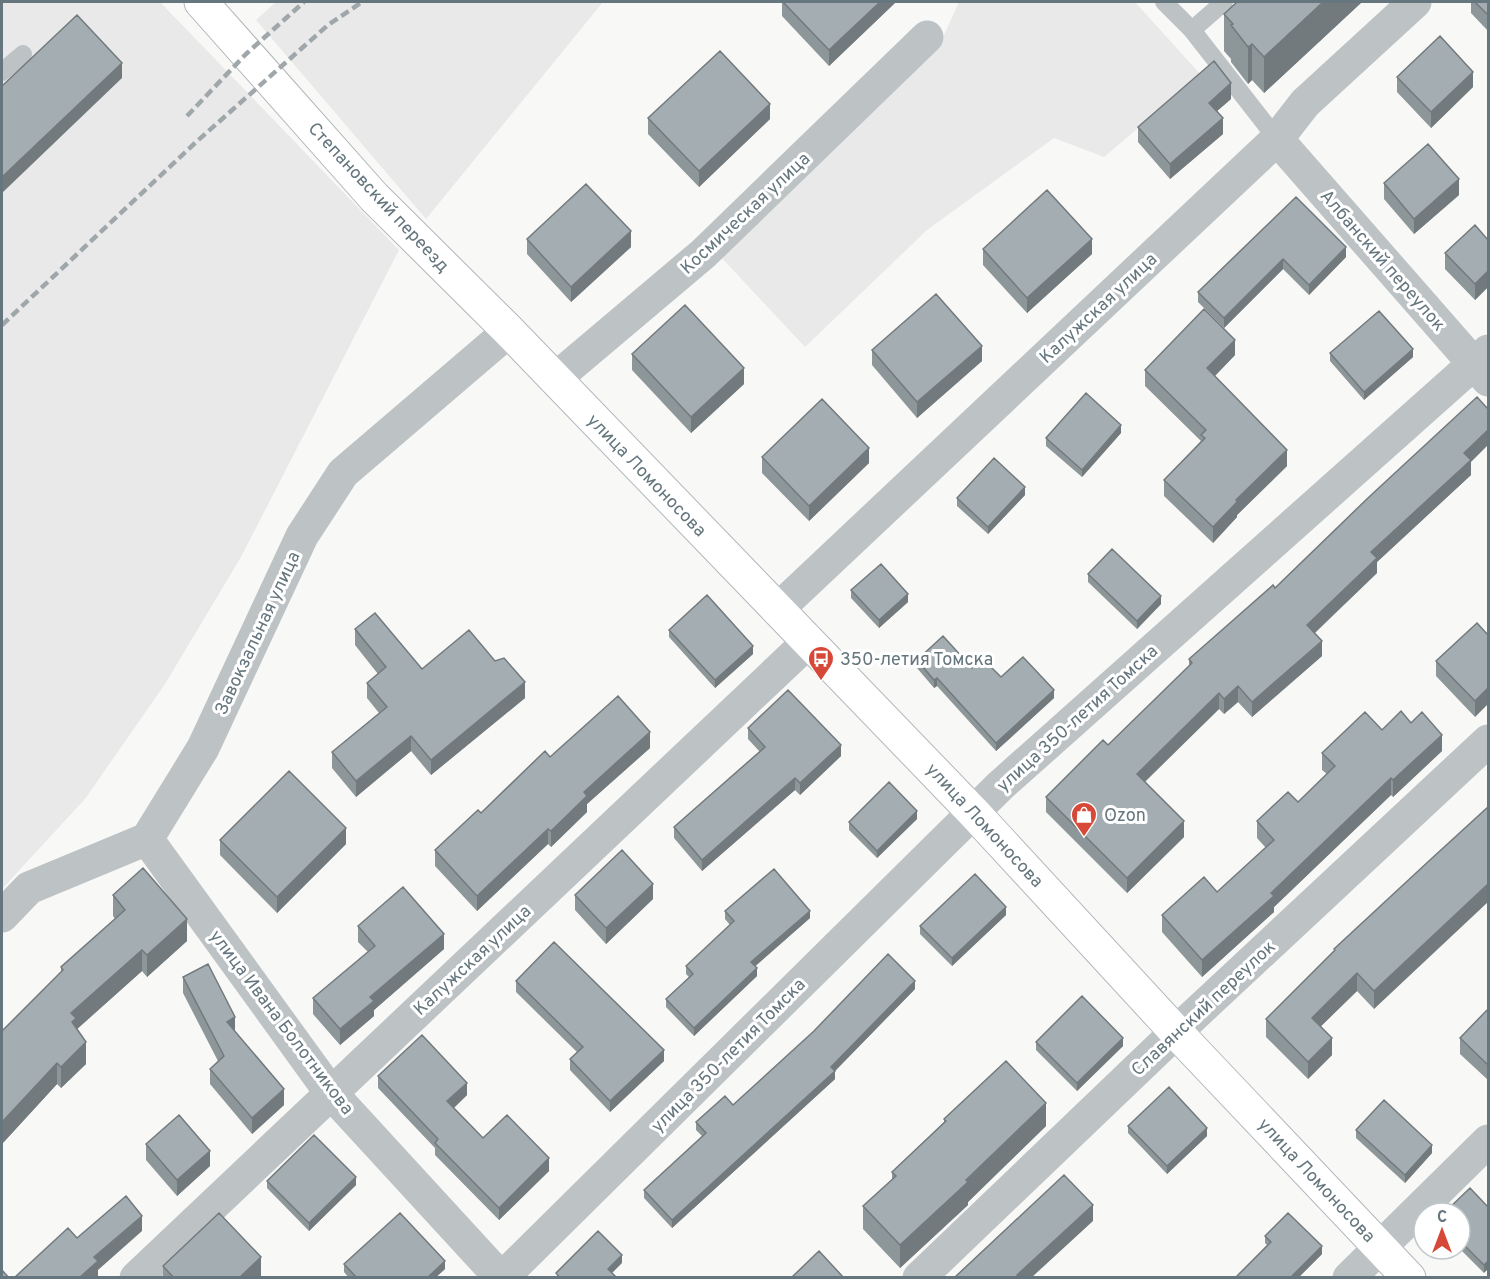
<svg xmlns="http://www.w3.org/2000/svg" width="1490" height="1279" viewBox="0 0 1490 1279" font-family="Overpass,sans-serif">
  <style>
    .built { fill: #e9e9e9 }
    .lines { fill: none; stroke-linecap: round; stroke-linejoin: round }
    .secondary-casing { stroke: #b2b8bc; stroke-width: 35 }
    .lane { stroke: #bdc2c5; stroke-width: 18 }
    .street { stroke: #bdc2c5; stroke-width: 33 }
    .secondary { stroke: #fff; stroke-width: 33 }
    .rail { stroke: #9fa7ab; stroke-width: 4.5; stroke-dasharray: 9 4.5; stroke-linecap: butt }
    .wall { fill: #8d9699 }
    .shaded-wall { fill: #737a7d }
    .building { fill: #a4aeb2; stroke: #737a7d; stroke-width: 1.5 }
    .labels { text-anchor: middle; stroke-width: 6; stroke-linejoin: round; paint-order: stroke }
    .street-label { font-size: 18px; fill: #65767e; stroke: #fff }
    .poi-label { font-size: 18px; fill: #65767e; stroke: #fff; text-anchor: start }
  </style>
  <rect width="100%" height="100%" fill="#f8f8f6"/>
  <path class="built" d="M2,2H160L399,250L241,557L165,684L85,799L2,889Z
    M276,2H603L426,219L256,20Z
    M959,2H1135L1201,75L1104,157L1054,138L927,230L805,347L719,255L940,44Z"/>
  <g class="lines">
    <defs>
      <path id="secondary" d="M201,2L374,197L509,331L974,813L1176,1032L1409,1278"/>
    </defs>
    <use href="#secondary" class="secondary-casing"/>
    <path class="lane" d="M1164,2L1192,30L1277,139
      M1192,30L1224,2
      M2,72L23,54"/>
    <path class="street" d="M1277,139L1488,380
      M555,379L703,254L927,37
      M777,610L1277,139L1305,103L1415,2
      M147,839L331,1093L501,1278
      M2,916L29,888L147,839L203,748L302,536L343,473L509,331
      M136,1278L808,642
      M502,1278L1000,786L1488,351
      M919,1278L1176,1032L1488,741
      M1349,1278L1488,1141"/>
    <use href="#secondary" class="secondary"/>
    <path class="rail" d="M187,116L246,54L304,2
      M2,325L195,143L328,25L362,2"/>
  </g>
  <path class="wall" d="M782,2H896L829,66L782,16Z
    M1237,2H1362L1264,93L1252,80L1248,84L1231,62V59L1224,51V14Z
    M1471,2H1488V31L1471,13Z
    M1397,77L1473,87L1431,128L1397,92Z
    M1231,99L1217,111L1223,134L1170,179L1138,142V127Z
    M648,118L770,119L699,187L648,134Z
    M1384,183L1459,195L1414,234L1384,199Z
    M1296,197L1346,257L1309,295L1283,269L1224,328L1198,302V292Z
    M527,239L631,247L571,302L527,254Z
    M1488,240V287L1475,300L1445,269V253Z
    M983,249L1092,254L1027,313L983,265Z
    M872,350L982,361L917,418L872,365Z
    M1330,353L1413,357L1364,400L1330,361Z
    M632,354L744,384L691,433L632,370Z
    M1235,355L1215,376L1287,466L1237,515V517L1213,543L1164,496V480L1201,441L1145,386V370Z
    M1121,433L1082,477L1046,446V438Z
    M762,457L869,463L809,521L762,473Z
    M1471,462V475L1377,562V573L1315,633L1322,656L1252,717L1238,702L1224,714L1219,709L1145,782L1184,837L1127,893L1046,812V797L1108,745L1189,666V659L1275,588Z
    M1025,495L988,534L957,506V498Z
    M1088,574L1161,604L1137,629L1088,582Z
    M851,590L908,602L879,628L851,598Z
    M1477,623L1475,717L1436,676V661Z
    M355,629L422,669L525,698L431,775L411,751L356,797L332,768V752L379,713L367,698V683L378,674L355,645Z
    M669,630L753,654L715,688L669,637Z
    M917,660L972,668L1054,698L996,751L937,686L934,688L917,668Z
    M1411,723L1442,751L1393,797L1391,795L1274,907V912L1202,977L1162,932V915L1217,892L1266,848L1257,838V821L1298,802L1327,774L1322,770V753L1382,730Z
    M748,728L841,756L800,795L795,790L702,871L674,838V827L760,752L748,739Z
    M650,748L587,804V812L551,847L548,844L477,911L435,866V850L550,757Z
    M917,819L877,858L849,830V822Z
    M220,840L346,844L277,913L220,855Z
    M1430,860L1374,1009L1357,991L1321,1026L1332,1055L1308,1079L1266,1037V1019L1334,951V949Z
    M113,895L187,941L147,977L142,971L77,1029L86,1064L61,1088L57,1084L2,1144V1031L61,972V967L115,919L113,916Z
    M575,895L653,899L606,944L575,910Z
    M725,911L810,918L755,966L757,976L694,1036L666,1007V999L689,977L686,974V966L730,925L725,919Z
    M1006,915L952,966L920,934V926Z
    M358,926L444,949L374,1010V1016L340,1045L313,1014V998L368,952L358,942Z
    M183,977L284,1105L252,1134L210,1084V1069L218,1061L183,993Z
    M516,981L664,1061L610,1112L570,1070V1059L577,1052L516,992Z
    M915,989L835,1071V1079L672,1228L644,1198V1190L702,1136L696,1130V1122L733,1105Z
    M1488,1009V1080L1460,1054V1038Z
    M1036,1042L1123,1046L1077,1091L1036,1050Z
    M378,1076L467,1095L454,1108L483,1138L549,1171L499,1220L435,1155V1148L378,1088Z
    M944,1119L1046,1126L968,1202V1205L900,1268L863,1229V1206L892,1180V1172L944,1122Z
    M1128,1126L1207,1136L1167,1174L1128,1133Z
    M1356,1130L1432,1153L1405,1183L1356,1138Z
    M146,1144L210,1166L177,1196L146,1160Z
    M267,1181L356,1185L309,1231L267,1188Z
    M1488,1207L1484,1273L1460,1249V1213Z
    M1265,1236L1322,1254L1298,1278H1235L1267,1245L1265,1243Z
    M344,1264L445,1269L435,1278H349L344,1272Z
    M163,1266L261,1278H163Z"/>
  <path class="shaded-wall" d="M880,2H896L829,66V50Z
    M1323,2H1362L1264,93V57Z
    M1252,44V80L1248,84V47Z
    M122,63V78L2,193V177Z
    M1473,72V87L1431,128V112Z
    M1231,83V99L1209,118V103Z
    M770,104V119L699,187V171Z
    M1223,118V134L1170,179V164Z
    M1459,179V195L1414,234V219Z
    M631,231V247L571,302V287Z
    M1092,239V254L1027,313V298Z
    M1346,247V257L1309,295V285Z
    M1283,259V269L1224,328V318Z
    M1488,271V287L1475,300V284Z
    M1235,340V355L1207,384V368Z
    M982,346V361L917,418V402Z
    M1413,349V357L1364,400V392Z
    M744,368V384L691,433V417Z
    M1121,425V433L1082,477V470Z
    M1488,430V445L1471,462V475L1377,562V573L1307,640V625L1371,552L1464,453Z
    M869,448V463L809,521V506Z
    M1287,450V466L1237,515V517L1213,543V527L1236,500Z
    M1025,487V495L988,534V527Z
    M908,594V602L879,628V620Z
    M1161,596V604L1137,629V621Z
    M1322,641V656L1252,717V702Z
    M753,646V654L715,688V680Z
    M937,678V686L934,688V680Z
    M525,682V698L431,775V760Z
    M1238,686V702L1224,714V699Z
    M1488,688V704L1475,717V701Z
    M1054,690V698L996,751V743Z
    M1219,693V709L1137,789V774Z
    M650,732V748L587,804V812L551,847V831L584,792Z
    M1442,735V751L1393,797V780Z
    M411,736V751L356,797V781Z
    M841,745V756L800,795V783Z
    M795,778V790L702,871V860Z
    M1391,778V795L1274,907V912L1202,977V960Z
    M917,811V819L877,858V851Z
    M1184,821V837L1127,893V878Z
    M346,828V844L277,913V897Z
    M548,829V844L477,911V896Z
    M653,884V899L606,944V928Z
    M1488,884V902L1374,1009V991Z
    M1006,907V915L952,966V958Z
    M810,911V918L751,970V962Z
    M187,919V941L147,977V955Z
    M444,934V949L374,1010V1016L340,1045V1029L370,997Z
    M142,950V971L76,1030L72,1044L71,1013Z
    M757,968V976L694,1036V1028Z
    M1357,973V991L1312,1035V1018Z
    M915,981V989L835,1071V1079L672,1228V1220L831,1067Z
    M235,1017V1033L227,1022Z
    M1123,1038V1046L1077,1091V1083Z
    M1332,1038V1055L1308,1079V1062Z
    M86,1042V1064L61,1088V1067Z
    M664,1050V1061L610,1112V1101Z
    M57,1063V1084L2,1144V1122Z
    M467,1083V1095L447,1114V1101Z
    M284,1089V1105L252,1134V1118Z
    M1046,1103V1126L968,1202V1205L900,1268V1245Z
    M1207,1128V1136L1167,1174V1166Z
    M1432,1145V1153L1405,1183V1175Z
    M210,1151V1166L177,1196V1180Z
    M549,1158V1171L499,1220V1208Z
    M356,1177V1185L309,1231V1223Z
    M1093,1205V1221L1031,1278H1017V1275Z
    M142,1216V1231L98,1270V1276L96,1278H79L94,1257Z
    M1322,1246V1254L1298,1278H1290Z
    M622,1255V1263L608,1277V1269Z
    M261,1257V1278H239Z
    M445,1261V1269L435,1278H427Z
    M1488,1261V1269L1484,1273V1265Z"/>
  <path class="building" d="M783,2H880L829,50Z
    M1237,2H1323L1264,57L1252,44L1248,47L1231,25L1233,24L1224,14Z
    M1475,2H1488V15Z
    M77,15L122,63L2,177V86Z
    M1440,36L1473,72L1431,112L1397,77Z
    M720,51L770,104L699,171L648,118Z
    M1214,61L1231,83L1209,103L1223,118L1170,164L1138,127Z
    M1428,144L1459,179L1414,219L1384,183Z
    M586,184L631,231L571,287L527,239Z
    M1047,190L1092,239L1027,298L983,249Z
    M1296,197L1346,247L1309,285L1283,259L1224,318L1198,292Z
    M1475,225L1488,240V271L1475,284L1445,253Z
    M936,294L982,346L917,402L872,350Z
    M685,305L744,368L691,417L632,354Z
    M1204,309L1235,340L1207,368L1287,450L1236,500L1237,502L1213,527L1164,480L1205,438L1201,435L1206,430L1145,370Z
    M1379,311L1413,349L1364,392L1330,353Z
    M1086,393L1121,425L1082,470L1046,438Z
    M1477,397L1488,409V430L1464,453L1471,460L1371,552L1377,558L1307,625L1322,641L1252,702L1238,686L1224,699L1219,693L1137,774L1184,821L1127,878L1046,797L1103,740L1108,745L1192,663L1189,659L1273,585L1275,588L1369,497Z
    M822,399L869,448L809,506L762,457Z
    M994,458L1025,487L988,527L957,498Z
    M1112,549L1161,596L1137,621L1088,574Z
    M881,564L908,594L879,620L851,590Z
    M707,595L753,646L715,680L669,630Z
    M375,613L422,669L469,630L495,661L504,658L525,682L431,760L411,736L356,781L332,752L387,707L367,683L386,667L355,629Z
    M1477,623L1488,635V688L1475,701L1436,661Z
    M943,636L972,668L982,658L1001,677L1023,657L1054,690L996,743L937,678L934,680L917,660Z
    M788,690L841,745L800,783L795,778L702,860L674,827L765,747L748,728Z
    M618,696L650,732L584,792L587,796L551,831L548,829L477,896L435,850L478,810L481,813L545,751L550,757Z
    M1401,711L1411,723L1422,712L1442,735L1393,780L1391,778L1271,893L1274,896L1202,960L1162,915L1204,877L1217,892L1274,840L1257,821L1288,792L1298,802L1335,766L1322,753L1365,712L1382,730Z
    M289,771L346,828L277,897L220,840Z
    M889,782L917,811L877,851L849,822Z
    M1488,807V884L1374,991L1357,973L1312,1018L1332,1038L1308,1062L1266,1019L1335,950L1334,949L1430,860Z
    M622,850L653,884L606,928L575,895Z
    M143,868L187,919L147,955L142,950L71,1013L76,1018L72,1022L86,1042L61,1067L57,1063L2,1122V1031L63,970L61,967L125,910L113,895Z
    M774,869L810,911L751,962L757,968L694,1028L666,999L693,974L686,966L734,921L725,911Z
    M975,874L1006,907L952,958L920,926Z
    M403,887L444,934L370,997L374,1001L340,1029L313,998L375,946L358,926Z
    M554,942L664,1050L610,1101L570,1059L583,1047L516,981Z
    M888,954L915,981L831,1067L835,1071L672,1220L644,1190L706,1133L696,1122L725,1096L733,1105L814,1031Z
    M208,964L235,1017L227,1022L284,1089L252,1118L210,1069L224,1056L183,977Z
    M1082,996L1123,1038L1077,1083L1036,1042Z
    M1488,1009V1065L1460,1038Z
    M422,1035L467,1083L447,1101L483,1138L507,1115L549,1158L499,1208L435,1143L438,1139L378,1076Z
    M1006,1061L1046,1103L966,1180L968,1182L900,1245L863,1206L896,1176L892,1172L946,1121L944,1119Z
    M1169,1087L1207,1128L1167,1166L1128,1126Z
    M1384,1100L1432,1145L1405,1175L1356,1130Z
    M179,1115L210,1151L177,1180L146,1144Z
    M314,1135L356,1177L309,1223L267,1181Z
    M1064,1175L1093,1205L1017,1275L1019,1278H954Z
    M1470,1188L1488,1207V1261L1484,1265L1460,1241V1213H1444Z
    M126,1196L142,1216L94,1257L98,1261L79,1278H14L68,1228L77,1238Z
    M219,1213L261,1257L239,1278H174L163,1266Z
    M400,1213L445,1261L427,1278H357L344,1264Z
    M1288,1213L1322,1246L1290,1278H1235L1271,1242L1265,1236Z
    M598,1231L622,1255L608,1269L617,1278H560L556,1273Z
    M819,1251L844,1278H791Z
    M2,1270L9,1278H2Z"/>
  <defs>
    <symbol id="bus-pin" viewBox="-11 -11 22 30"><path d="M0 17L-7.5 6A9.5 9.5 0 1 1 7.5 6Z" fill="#d64938" stroke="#fff"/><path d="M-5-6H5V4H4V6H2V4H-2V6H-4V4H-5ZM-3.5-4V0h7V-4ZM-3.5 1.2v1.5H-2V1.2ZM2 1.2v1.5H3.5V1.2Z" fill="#fff"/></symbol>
    <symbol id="shop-pin" viewBox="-11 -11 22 30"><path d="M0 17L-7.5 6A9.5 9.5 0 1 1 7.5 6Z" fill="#d64938" stroke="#fff"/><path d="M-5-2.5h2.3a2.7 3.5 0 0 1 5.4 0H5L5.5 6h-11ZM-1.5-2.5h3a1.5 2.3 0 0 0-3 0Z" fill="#fff"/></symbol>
  </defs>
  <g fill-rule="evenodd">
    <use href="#bus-pin" x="806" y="644" width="30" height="40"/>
    <use href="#shop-pin" x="1069" y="800" width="30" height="40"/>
  </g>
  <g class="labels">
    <g class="street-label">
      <text transform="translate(379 197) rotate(47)" y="6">Степановский переезд</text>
      <text transform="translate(745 213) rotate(-43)" y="6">Космическая улица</text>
      <text transform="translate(1383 260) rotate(49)" y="6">Албанский переулок</text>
      <text transform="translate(1098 308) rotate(-43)" y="6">Калужская улица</text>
      <text transform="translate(647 475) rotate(46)" y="6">улица Ломоносова</text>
      <text transform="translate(257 633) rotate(-65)" y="6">Завокзальная улица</text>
      <text transform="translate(1077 718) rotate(-42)" y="6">улица 350-летия Томска</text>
      <text transform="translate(985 825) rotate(47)" y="6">улица Ломоносова</text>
      <text transform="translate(472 960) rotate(-43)" y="6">Калужская улица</text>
      <text transform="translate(1203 1008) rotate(-43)" y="6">Славянский переулок</text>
      <text transform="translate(282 1022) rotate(53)" y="6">улица Ивана Болотникова</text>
      <text transform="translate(728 1055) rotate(-45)" y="6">улица 350-летия Томска</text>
      <text transform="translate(1317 1180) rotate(47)" y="6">улица Ломоносова</text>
    </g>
    <g class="poi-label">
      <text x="840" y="665">350-летия Томска</text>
      <text x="1104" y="821">Ozon</text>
    </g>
  </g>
  <rect width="1490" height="1279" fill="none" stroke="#65767e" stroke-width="6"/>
  <g transform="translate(1442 1231)"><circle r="28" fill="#ffffff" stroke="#c1c8cb" stroke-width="1.5"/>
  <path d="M0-4.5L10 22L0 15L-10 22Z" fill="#d64938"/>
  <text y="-9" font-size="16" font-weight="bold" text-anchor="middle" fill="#65767e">С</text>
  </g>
</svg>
